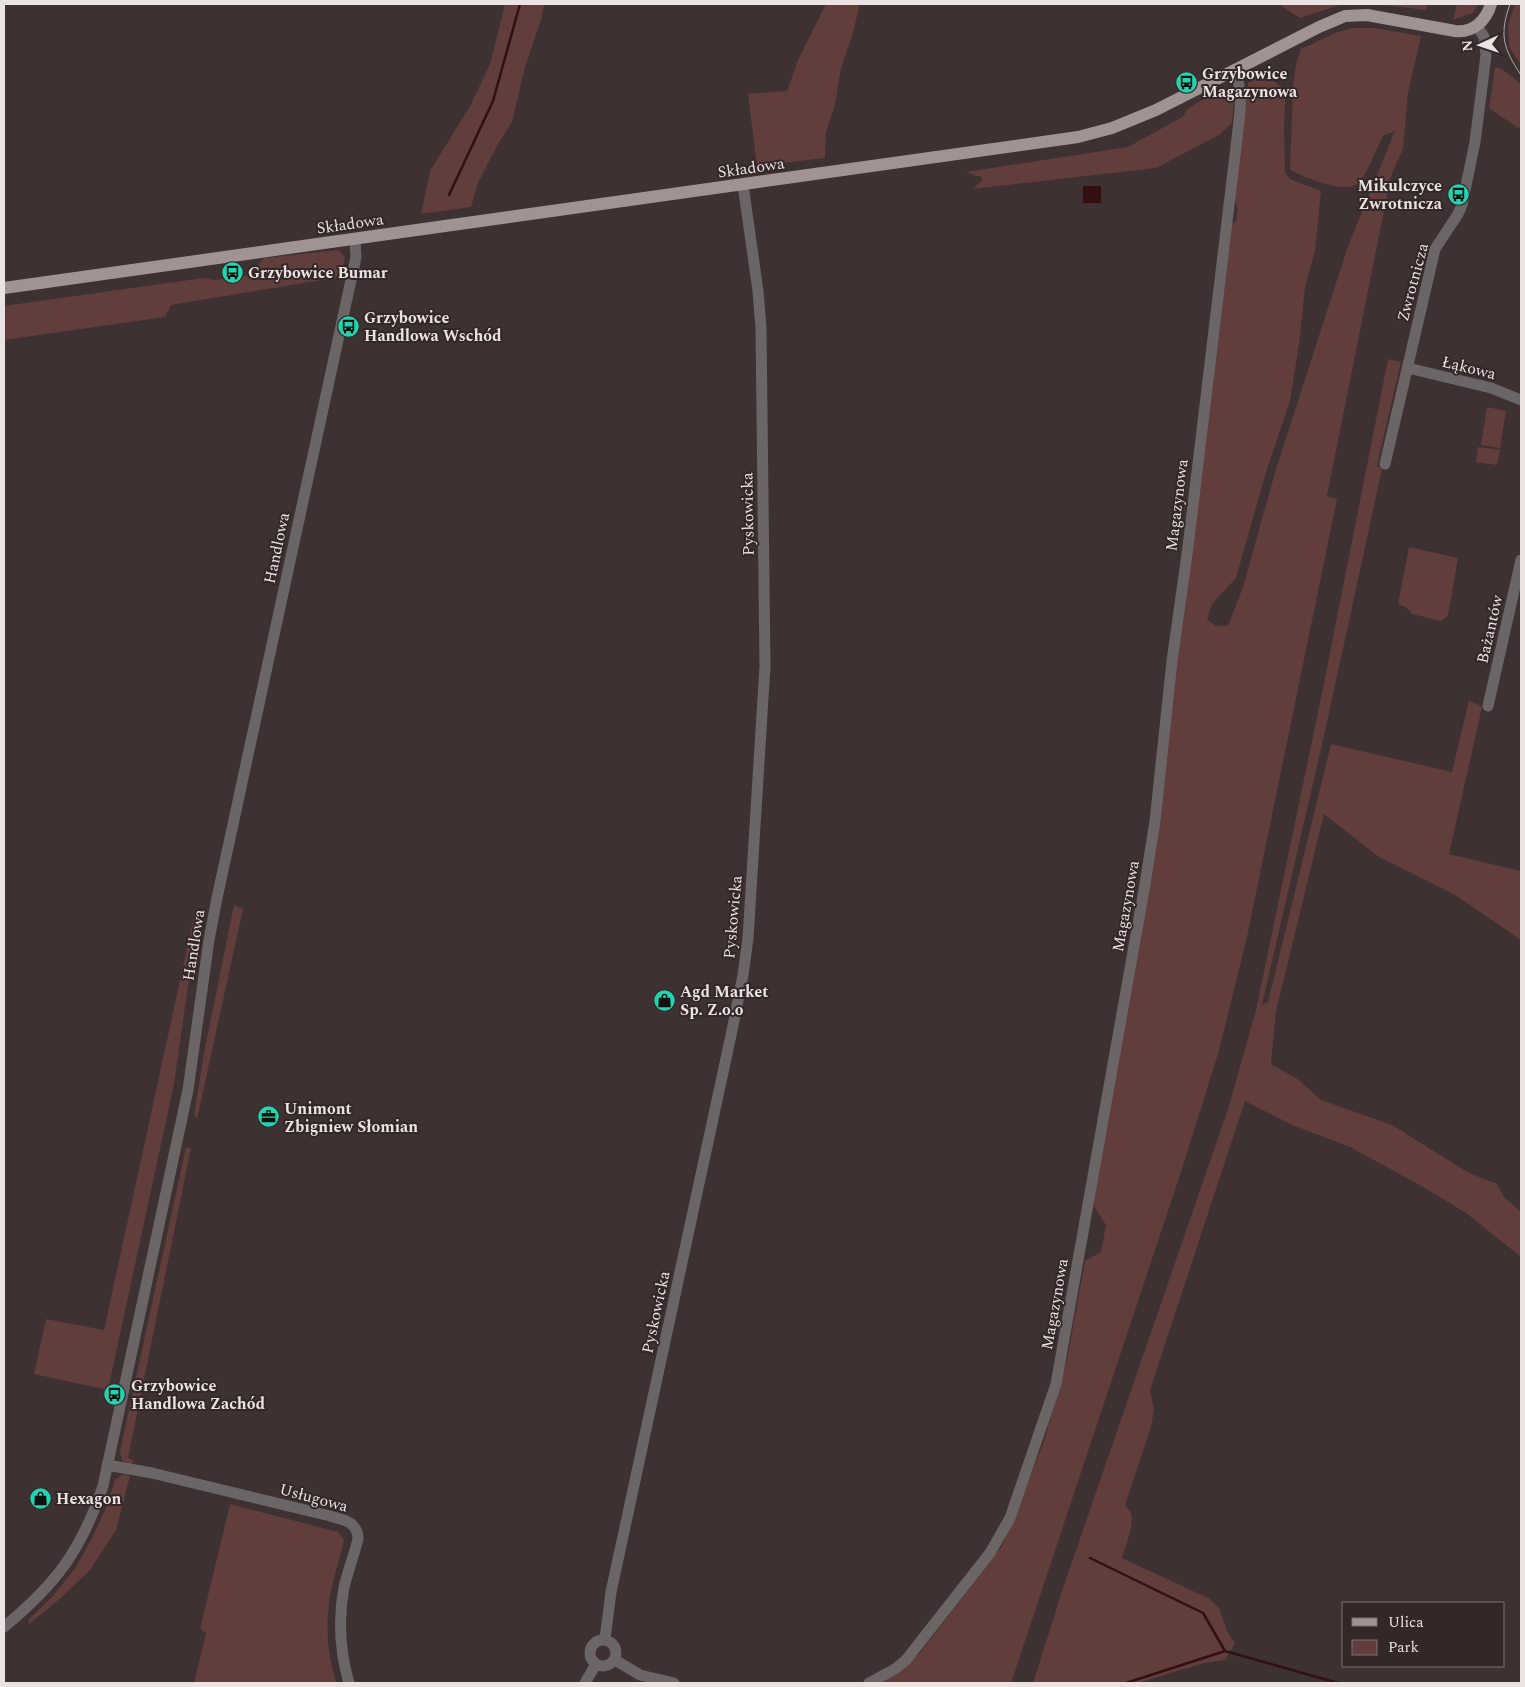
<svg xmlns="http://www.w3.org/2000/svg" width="1525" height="1687" viewBox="0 0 1525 1687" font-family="Spectral,serif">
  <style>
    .green { fill: #613d3c }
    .water { fill: #321011 }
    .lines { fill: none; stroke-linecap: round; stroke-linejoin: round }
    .stream { stroke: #321011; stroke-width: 2.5 }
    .minor { stroke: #6b6565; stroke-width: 11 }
    .major { stroke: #a09393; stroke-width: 12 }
    .tram { stroke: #b0a7a6; stroke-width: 1 }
    .labels { text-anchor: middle; stroke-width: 4; stroke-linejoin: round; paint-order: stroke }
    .poi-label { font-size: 16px; font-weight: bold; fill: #ebe3e2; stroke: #332727; text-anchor: start }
    .street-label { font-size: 16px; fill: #ebe3e2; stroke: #332727 }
  </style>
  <rect width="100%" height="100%" fill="#3d3131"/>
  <path class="green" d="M505,4H544L542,17L525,67L512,122L498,144L478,183L471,207L421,214L430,171L470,106L490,64Z
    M826,4H860L852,36L841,68L835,105L826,132L825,158L757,166L748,94L787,91L798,60Z
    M1278,4H1343L1300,18Z
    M1377,4H1428L1426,10Z
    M1457,4H1478L1473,13L1453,20Z
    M1515,4H1521V65L1509,47L1508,25Z
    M1353,28H1374L1421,36L1408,93L1403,149L1391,176L1327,496L1337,499L1247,937L1219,1051L1181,1172L1011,1683H879L919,1654L1002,1546L1044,1441L1067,1360L1085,1261L1101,1252L1106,1225L1093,1205L1179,633L1231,225L1236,221L1238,209L1234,199L1248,83L1264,73L1286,91L1284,126L1285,173L1290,179L1321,191L1315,251L1305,288L1299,344L1290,401L1267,469L1236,578L1212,604L1207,619L1216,626H1228L1243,587L1276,469L1348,246L1395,131L1383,136C1378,146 1366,175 1360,182C1346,196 1305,177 1290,170L1293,85L1296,64L1301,49L1335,33Z
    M1495,67L1502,69L1521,84V126L1518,128L1489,108Z
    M1227,88L1235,92L1232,123L1219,135L1156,168L972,189L983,180L981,176H976L966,172L1128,147L1184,116L1186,110L1219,90Z
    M338,250L345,257L341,277L171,305L165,317L4,340V306L203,278L214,280L250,275L264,258Z
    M1388,359L1401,362L1377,466L1382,469L1326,727L1262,1005L1268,1002L1331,744L1452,772L1469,700L1482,707L1449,854L1521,871V940L1455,895L1379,857L1324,814L1276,1011L1271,1064L1299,1080L1321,1100L1392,1125L1469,1173L1497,1184L1504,1197L1521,1212V1257L1466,1213L1423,1187L1350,1147L1292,1125L1245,1101L1150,1390L1154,1410L1151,1427L1125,1505C1125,1506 1130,1510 1130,1511C1136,1522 1125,1547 1122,1558L1210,1599L1219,1608L1228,1633L1235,1643L1225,1660L1204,1663L1138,1683H1033L1063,1588L1229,1106L1256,1010L1323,688Z
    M1487,407L1506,411L1500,448L1481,445Z
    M1478,447L1500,450L1497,465L1476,462Z
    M1409,547L1458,558L1448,616L1441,621L1412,614L1406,607L1398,604Z
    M234,905L243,909L197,1119L194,1115L204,1053Z
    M194,916L201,917L190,973L174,1084L108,1390L34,1374L46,1319L104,1330Z
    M186,1147L191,1148L128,1458L133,1460L132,1467L122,1461L120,1451Z
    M123,1474L130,1476L116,1530L90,1570L62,1597L28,1625L29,1619L53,1596L76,1567L92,1538L106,1508L115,1480Z
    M230,1504L338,1532L344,1540C341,1556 335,1571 332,1586C325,1617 326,1654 337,1683H194L206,1633L200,1629Z"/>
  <path class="water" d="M1083,186H1101V203H1083Z"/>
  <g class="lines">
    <path class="stream" d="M449,195L493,101L520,4
      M1090,1558L1203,1613L1225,1651
      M1126,1683L1225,1651L1338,1683"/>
    <path class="minor" d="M1408,368L1491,388L1521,400
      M1385,464L1435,249L1458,214L1462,205L1475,142L1486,55L1484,37L1477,26
      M1488,706L1521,560
      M107,1465L152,1473L330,1516C344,1520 358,1522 358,1539C354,1555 348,1571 344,1587C338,1619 340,1652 349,1683
      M4,1627C56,1584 81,1551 103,1486L188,1090L209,940L217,898L356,257L355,239
      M605,1639L611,1592L733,1026L743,975L748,938L765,666L761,328L758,291L743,185
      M590 1653a13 13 0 1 1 26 0a13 13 0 1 1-26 0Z
      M615,1660L640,1675L674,1683
      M585,1683L596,1664
      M869,1683L895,1669L906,1660L990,1553L1010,1518L1056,1384L1144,890L1155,821L1172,661L1188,547L1238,130C1240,109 1244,90 1234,71"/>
    <path class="major" d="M4,288L1078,137L1112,128L1156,110L1319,27L1345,16L1367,15L1455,31C1473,33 1486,21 1491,4"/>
    <path class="tram" d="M1510,4C1499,35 1503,48 1521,75"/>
  </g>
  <defs>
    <symbol id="bus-disc" viewBox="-11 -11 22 22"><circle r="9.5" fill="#20d5b0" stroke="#332727"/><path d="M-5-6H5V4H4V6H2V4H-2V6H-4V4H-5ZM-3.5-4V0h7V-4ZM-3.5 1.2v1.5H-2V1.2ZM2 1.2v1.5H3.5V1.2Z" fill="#111"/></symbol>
    <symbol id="shop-disc" viewBox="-11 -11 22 22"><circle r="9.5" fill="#20d5b0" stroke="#332727"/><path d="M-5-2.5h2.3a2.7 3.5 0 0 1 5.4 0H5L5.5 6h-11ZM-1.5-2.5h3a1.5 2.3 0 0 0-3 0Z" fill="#111"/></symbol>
    <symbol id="office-disc" viewBox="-11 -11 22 22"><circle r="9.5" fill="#20d5b0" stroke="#332727"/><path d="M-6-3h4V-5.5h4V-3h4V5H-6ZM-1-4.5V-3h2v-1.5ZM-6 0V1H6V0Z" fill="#111"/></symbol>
  </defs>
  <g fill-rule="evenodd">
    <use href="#bus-disc" x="1174" y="70" width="25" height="25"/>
    <use href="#bus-disc" x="1446" y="182" width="25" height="25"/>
    <use href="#bus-disc" x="220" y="260" width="25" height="25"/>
    <use href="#bus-disc" x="336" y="314" width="25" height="25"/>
    <use href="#shop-disc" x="652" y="988" width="25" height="25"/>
    <use href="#office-disc" x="256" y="1104" width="25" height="25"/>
    <use href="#bus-disc" x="102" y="1382" width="25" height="25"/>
    <use href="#shop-disc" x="28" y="1486" width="25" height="25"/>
  </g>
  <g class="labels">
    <g class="poi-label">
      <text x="1202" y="79">Grzybowice<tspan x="1202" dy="18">Magazynowa</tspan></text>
      <text x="1442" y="191" text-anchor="end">Mikulczyce<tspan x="1442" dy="18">Zwrotnicza</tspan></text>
      <text x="248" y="278">Grzybowice Bumar</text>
      <text x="364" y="323">Grzybowice<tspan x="364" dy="18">Handlowa Wschód</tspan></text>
      <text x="680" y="997">Agd Market<tspan x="680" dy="18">Sp. Z.o.o</tspan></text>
      <text x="284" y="1114">Unimont<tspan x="284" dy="18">Zbigniew Słomian</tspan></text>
      <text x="131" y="1391">Grzybowice<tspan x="131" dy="18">Handlowa Zachód</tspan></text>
      <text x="56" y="1504">Hexagon</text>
    </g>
    <g class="street-label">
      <text transform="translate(751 167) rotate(-8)" y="6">Składowa</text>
      <text transform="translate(350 223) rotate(-8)" y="6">Składowa</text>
      <text transform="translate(1412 282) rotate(-75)" y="6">Zwrotnicza</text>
      <text transform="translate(1469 367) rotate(14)" y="6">Łąkowa</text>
      <text transform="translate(1176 505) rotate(-83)" y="6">Magazynowa</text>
      <text transform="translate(747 514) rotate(-91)" y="6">Pyskowicka</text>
      <text transform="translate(276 548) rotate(-78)" y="6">Handlowa</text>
      <text transform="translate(1489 629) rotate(-77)" y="6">Bażantów</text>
      <text transform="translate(1125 906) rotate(-80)" y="6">Magazynowa</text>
      <text transform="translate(732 917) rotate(-85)" y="6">Pyskowicka</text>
      <text transform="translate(193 945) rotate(-81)" y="6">Handlowa</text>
      <text transform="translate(1054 1304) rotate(-80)" y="6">Magazynowa</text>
      <text transform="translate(655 1312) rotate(-78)" y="6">Pyskowicka</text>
      <text transform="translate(314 1497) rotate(15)" y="6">Usługowa</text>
    </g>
  </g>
  <rect width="1525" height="1687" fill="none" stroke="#ebe3e2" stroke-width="10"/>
  <rect x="1342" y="1602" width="162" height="65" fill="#332727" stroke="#7d7272"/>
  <rect x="1352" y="1618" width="25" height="8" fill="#a09393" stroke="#7d7272"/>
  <text x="1388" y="1627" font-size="15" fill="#ebe3e2">Ulica</text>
  <rect x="1352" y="1640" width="25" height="15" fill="#613d3c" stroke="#7d7272"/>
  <text x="1388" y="1652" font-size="15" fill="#ebe3e2">Park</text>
  <g transform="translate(1480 45) rotate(267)" stroke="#332727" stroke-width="4" paint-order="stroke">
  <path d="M0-4L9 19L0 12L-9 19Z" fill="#ebe3e2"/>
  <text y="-8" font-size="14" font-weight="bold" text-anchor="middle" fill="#ebe3e2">N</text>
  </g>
</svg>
